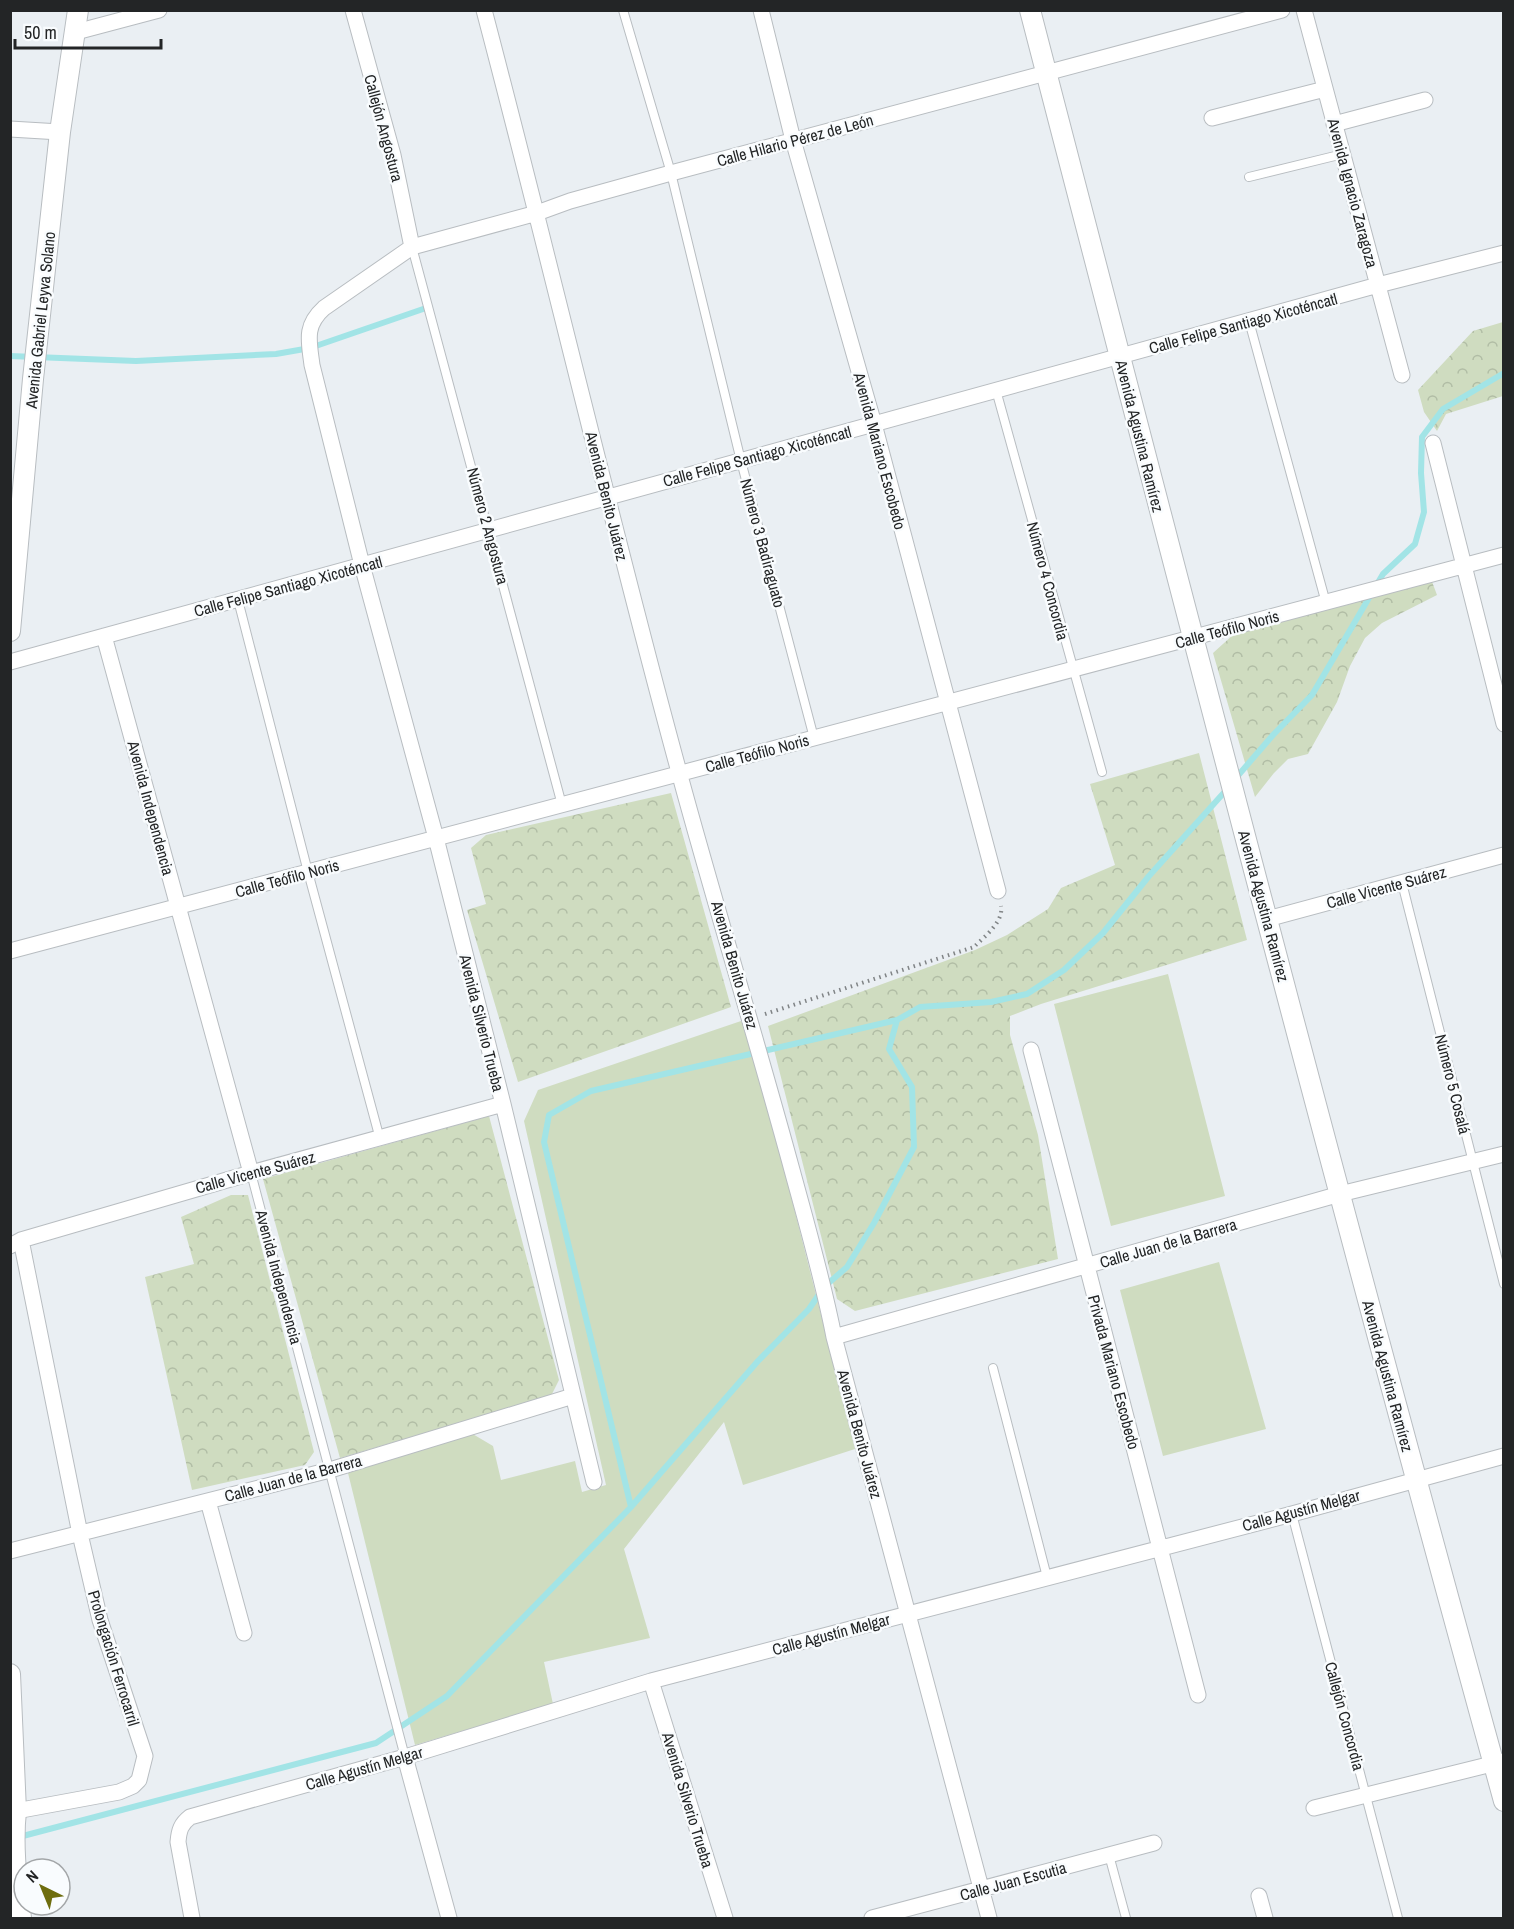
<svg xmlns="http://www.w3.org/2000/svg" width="1514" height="1929" viewBox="0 0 1514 1929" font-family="'Archivo Narrow',sans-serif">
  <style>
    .grass { fill: #cfdcc0 }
    .forest { fill: url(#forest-crowns) }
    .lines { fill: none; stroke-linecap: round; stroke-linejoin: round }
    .stream { stroke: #a2e4e6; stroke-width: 6 }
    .service-casing { stroke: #b8bdc1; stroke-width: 10 }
    .minor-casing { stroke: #b8bdc1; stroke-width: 17 }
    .tertiary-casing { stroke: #b8bdc1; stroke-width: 22 }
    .path { stroke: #808486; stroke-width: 4; stroke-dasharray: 1.5 4.5; stroke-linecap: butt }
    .service { stroke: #fff; stroke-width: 8 }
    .minor { stroke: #fff; stroke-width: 15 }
    .tertiary { stroke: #fff; stroke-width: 20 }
    .labels { text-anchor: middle; stroke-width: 5; stroke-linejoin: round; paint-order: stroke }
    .street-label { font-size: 16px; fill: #232526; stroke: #f9fcfe }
  </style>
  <defs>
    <pattern id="forest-crowns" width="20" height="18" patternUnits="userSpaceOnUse" patternTransform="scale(1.5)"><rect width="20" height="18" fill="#cfdcc0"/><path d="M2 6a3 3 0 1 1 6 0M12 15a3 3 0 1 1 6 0" fill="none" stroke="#b1bda5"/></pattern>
  </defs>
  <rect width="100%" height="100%" fill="#eaeff3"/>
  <path class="grass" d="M1168,974L1225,1196L1111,1226L1054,1004Z
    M741,1021L750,1034L855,1449L743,1485L724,1422L624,1549L650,1638L544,1662L553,1704L415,1745L348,1473L471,1433L493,1446L501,1480L575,1461L582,1492L606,1485L524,1121L538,1090Z
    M1219,1262L1266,1429L1163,1456L1120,1290Z"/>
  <path class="forest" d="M1503,322V396L1446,414L1437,431L1424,412L1418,390L1473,331Z
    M1431,579L1437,595L1382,623L1365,638L1350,666L1337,702L1308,754L1288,759L1274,773L1255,797L1213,653L1234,634Z
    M1199,753L1247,940L1041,1004L1010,1016V1035L1038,1135L1058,1259L855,1311L837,1299L768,1026L975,950L1007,935L1048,909L1061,888L1115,865L1090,784Z
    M671,793L731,1007L518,1082L467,910L486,904L471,848L486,835Z
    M489,1116L559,1380L551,1396L340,1458L263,1179Z
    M231,1195H248L314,1452L305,1465L192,1490L145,1277L194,1264L181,1217Z"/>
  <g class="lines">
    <path class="stream" d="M10,356L136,361L276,354L310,348L426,308
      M1235,779L1273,735L1312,695L1383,574L1415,544L1424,512L1421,473L1422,437L1443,409L1504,373
      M631,1507L544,1142L549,1115L591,1091L897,1020
      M19,1837L376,1743L447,1696L631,1507L758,1361L809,1309L824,1287L847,1267L874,1223L914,1147L912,1087L889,1049L897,1020L920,1007L991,1002L1027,994L1064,970L1103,933L1149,876L1229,787"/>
    <defs>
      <path id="service" d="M623,10L671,173L741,461L814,738
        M1249,177L1343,154
        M412,247L562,805
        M1249,321L1326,603
        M996,390L1102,772
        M238,600L308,872L380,1139
        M1402,883L1504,1284
        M251,1173L405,1757
        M993,1368L1047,1577
        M1292,1514L1398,1918
        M1109,1855L1126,1918"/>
      <path id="minor" d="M353,10L393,155L412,247
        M484,10C551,264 610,519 679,772C715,905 756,1037 792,1170C807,1225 823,1280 834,1337L989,1918
        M761,10L793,140L874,424L998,891
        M1304,10L1402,375
        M76,32L159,10
        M1212,118L1325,89
        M1334,124L1425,100
        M10,129L60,132
        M1433,443L1504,724
        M104,636L251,1173
        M10,662L1378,285L1504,253
        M1267,919L1504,855
        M10,951L1504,555
        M1031,1050L1198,1695
        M10,1246L21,1240L251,1173L503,1104
        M834,1337L1340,1194L1504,1154
        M594,1482L503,1104L436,838L362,565L312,365C309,341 304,326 324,308L412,247L537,213L570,201L671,173L1282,10
        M208,1501L244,1633
        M10,1551L330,1470L573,1396
        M651,1681L725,1918
        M405,1757L449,1918
        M1314,1808L1504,1761
        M16,1811L119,1792L133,1786L139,1780L145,1756L100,1620L80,1534L21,1240
        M1259,1896L1265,1918
        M192,1918L178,1842C179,1830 181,1824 190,1817L405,1757L651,1681L1292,1514L1504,1456
        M872,1918L1154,1843"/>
      <path id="tertiary" d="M1030,10C1185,608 1340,1206 1504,1801
        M10,631L33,379L60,132L78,10
        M10,1674L16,1811C12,1846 17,1883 21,1918"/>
    </defs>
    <use href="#service" class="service-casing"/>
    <use href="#minor" class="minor-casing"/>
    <use href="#tertiary" class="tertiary-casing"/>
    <path class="path" d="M765,1014L974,947C984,937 1004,922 1001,906"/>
    <use href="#service" class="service"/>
    <use href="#minor" class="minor"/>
    <use href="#tertiary" class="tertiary"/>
  </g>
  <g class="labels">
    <g class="street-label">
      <text transform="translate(384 128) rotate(75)" y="6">Callejón Angostura</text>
      <text transform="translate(795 140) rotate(-15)" y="6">Calle Hilario Pérez de León</text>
      <text transform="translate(1353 193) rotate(75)" y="6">Avenida Ignacio Zaragoza</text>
      <text transform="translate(40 320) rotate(-84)" y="6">Avenida Gabriel Leyva Solano</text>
      <text transform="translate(1243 323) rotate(-15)" y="6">Calle Felipe Santiago Xicoténcatl</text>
      <text transform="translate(1140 436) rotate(76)" y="6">Avenida Agustina Ramírez</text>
      <text transform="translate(880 451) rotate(75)" y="6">Avenida Mariano Escobedo</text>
      <text transform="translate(757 456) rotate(-15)" y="6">Calle Felipe Santiago Xicoténcatl</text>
      <text transform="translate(607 496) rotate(76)" y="6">Avenida Benito Juárez</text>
      <text transform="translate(488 526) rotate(75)" y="6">Número 2 Angostura</text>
      <text transform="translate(763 543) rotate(75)" y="6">Número 3 Badiraguato</text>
      <text transform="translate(1048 581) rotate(75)" y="6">Número 4 Concordia</text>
      <text transform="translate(288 586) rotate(-15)" y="6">Calle Felipe Santiago Xicoténcatl</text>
      <text transform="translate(1227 629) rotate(-15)" y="6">Calle Teófilo Noris</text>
      <text transform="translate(757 753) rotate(-15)" y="6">Calle Teófilo Noris</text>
      <text transform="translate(151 808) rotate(75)" y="6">Avenida Independencia</text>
      <text transform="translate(287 878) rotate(-15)" y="6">Calle Teófilo Noris</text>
      <text transform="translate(1386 887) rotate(-15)" y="6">Calle Vicente Suárez</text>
      <text transform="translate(1264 906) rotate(75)" y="6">Avenida Agustina Ramírez</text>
      <text transform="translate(735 965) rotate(74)" y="6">Avenida Benito Juárez</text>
      <text transform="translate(482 1023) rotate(76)" y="6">Avenida Silverio Trueba</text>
      <text transform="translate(1453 1084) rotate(76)" y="6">Número 5 Cosalá</text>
      <text transform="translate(255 1172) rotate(-15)" y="6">Calle Vicente Suárez</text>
      <text transform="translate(1168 1243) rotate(-16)" y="6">Calle Juan de la Barrera</text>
      <text transform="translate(279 1277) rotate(75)" y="6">Avenida Independencia</text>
      <text transform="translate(1114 1372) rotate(75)" y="6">Privada Mariano Escobedo</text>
      <text transform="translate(1388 1376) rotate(75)" y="6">Avenida Agustina Ramírez</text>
      <text transform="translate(860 1434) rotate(75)" y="6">Avenida Benito Juárez</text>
      <text transform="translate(293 1478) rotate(-15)" y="6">Calle Juan de la Barrera</text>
      <text transform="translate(1301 1510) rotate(-15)" y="6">Calle Agustín Melgar</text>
      <text transform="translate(831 1634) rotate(-15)" y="6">Calle Agustín Melgar</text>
      <text transform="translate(114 1658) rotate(73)" y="6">Prolongación Ferrocarril</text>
      <text transform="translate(1345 1716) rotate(75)" y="6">Callejón Concordia</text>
      <text transform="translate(364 1768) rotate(-16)" y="6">Calle Agustín Melgar</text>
      <text transform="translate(688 1800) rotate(73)" y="6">Avenida Silverio Trueba</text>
      <text transform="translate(1013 1881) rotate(-15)" y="6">Calle Juan Escutia</text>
    </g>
  </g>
  <rect width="1514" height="1929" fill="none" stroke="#232526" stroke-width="24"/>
  <g transform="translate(42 1887) rotate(317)"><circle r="28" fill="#f9fcfe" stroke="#a3a6a8" stroke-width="1.5"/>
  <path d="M0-4.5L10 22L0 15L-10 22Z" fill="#6e6d0e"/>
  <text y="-9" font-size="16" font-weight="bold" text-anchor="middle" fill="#232526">N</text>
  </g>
  <path d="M15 39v9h146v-9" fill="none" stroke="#232526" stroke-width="3"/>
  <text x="24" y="39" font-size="18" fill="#232526" stroke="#f9fcfe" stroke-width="4.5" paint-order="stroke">50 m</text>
</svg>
